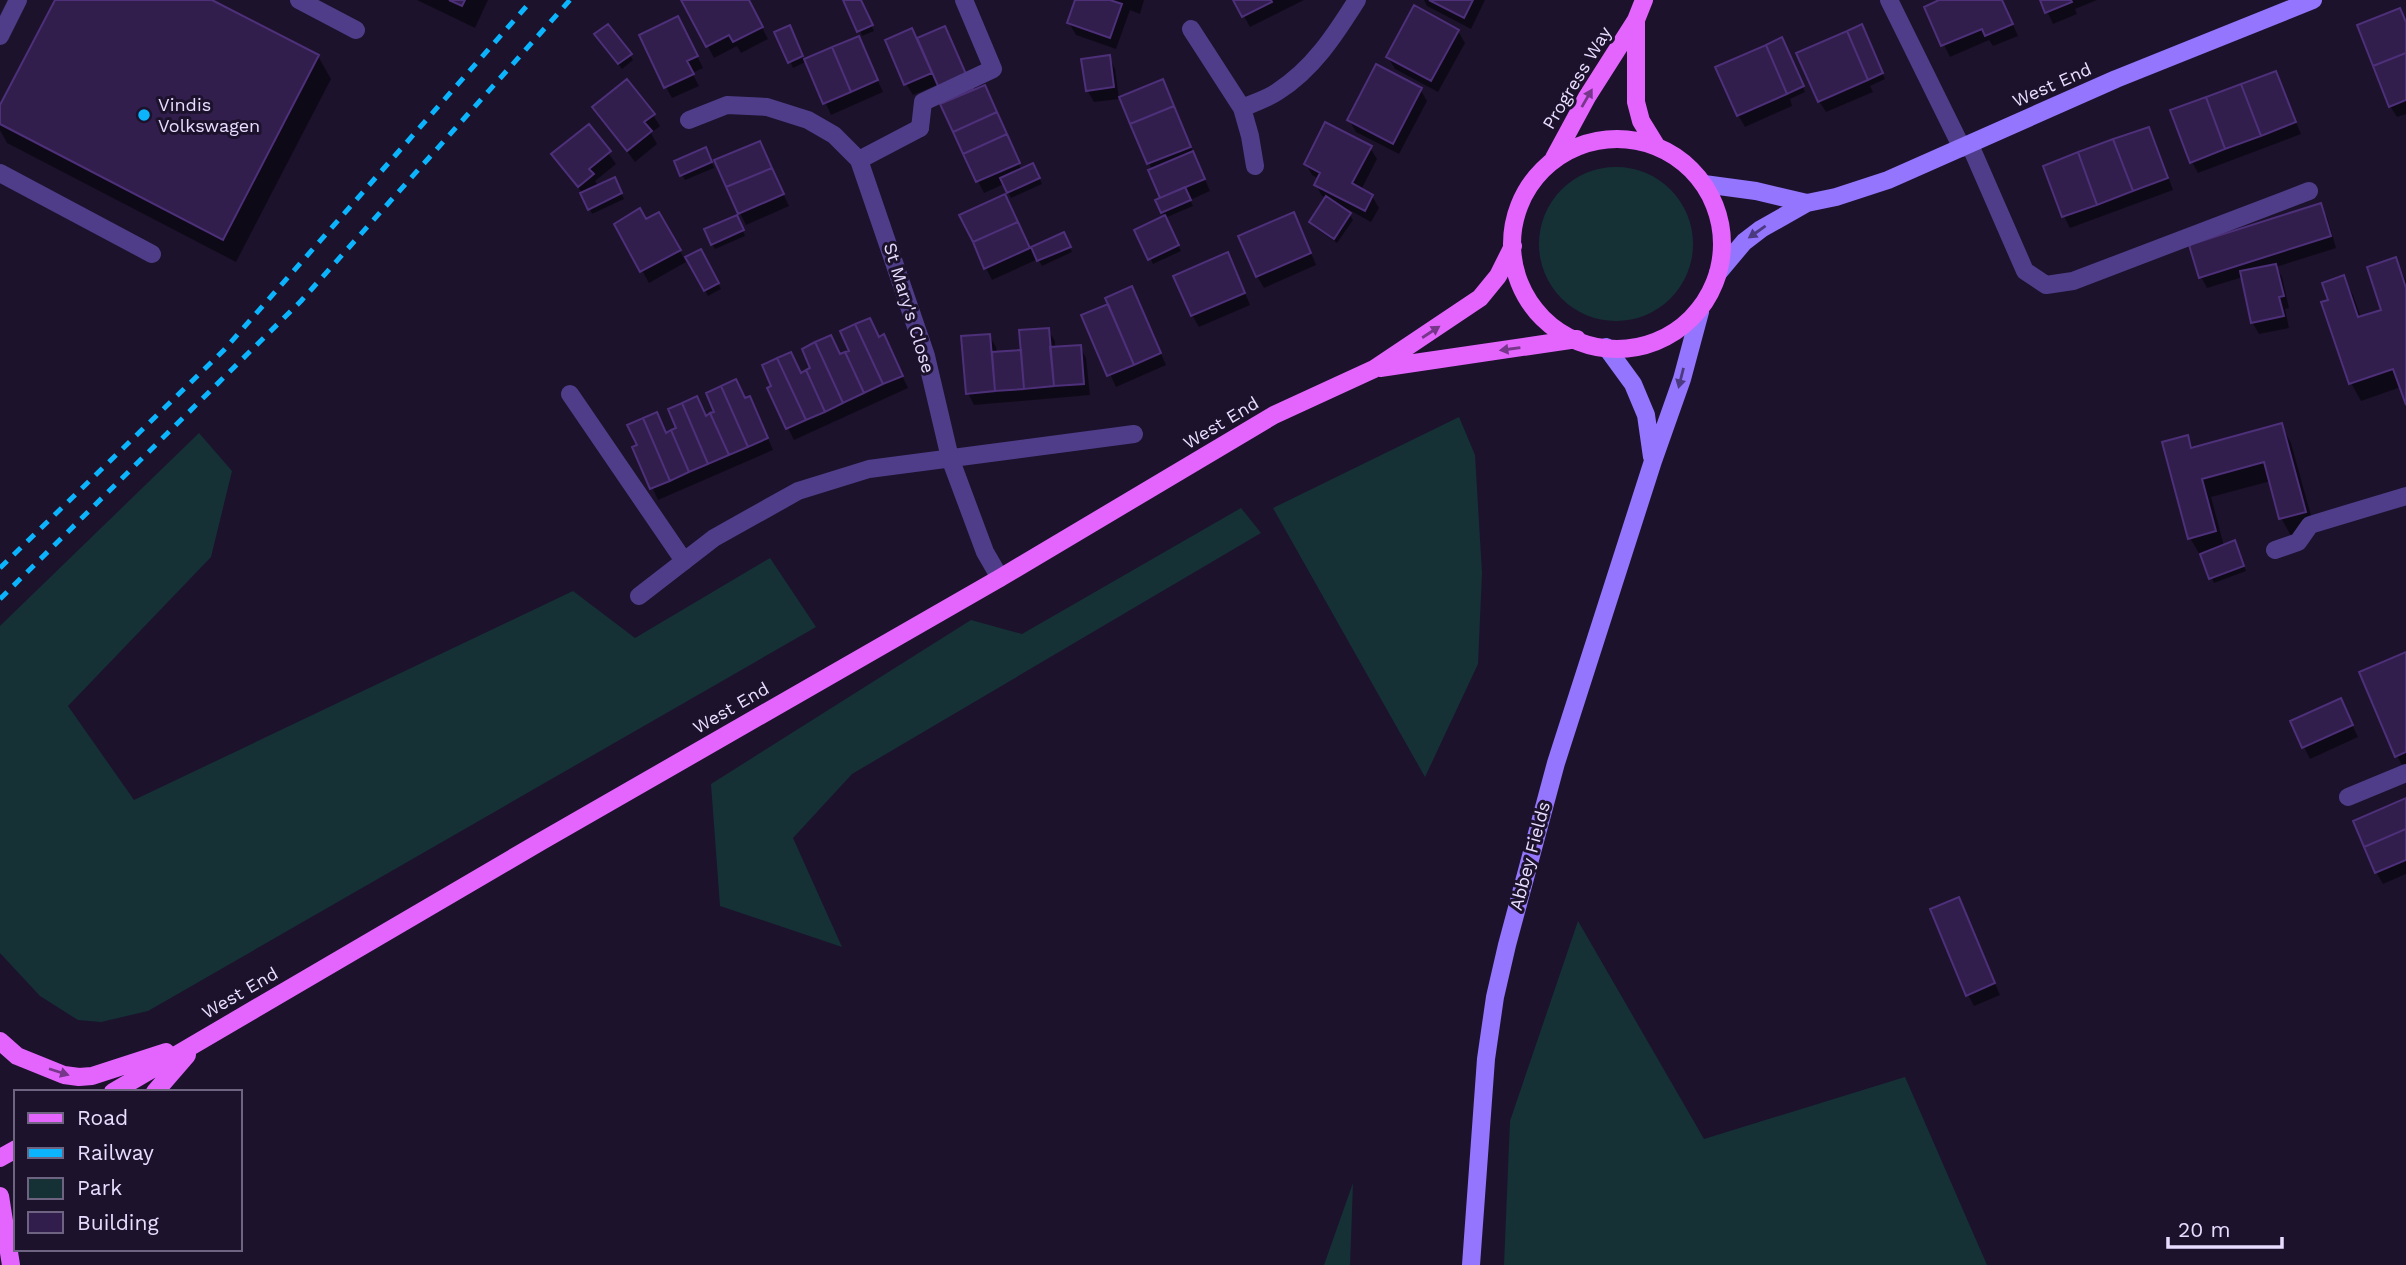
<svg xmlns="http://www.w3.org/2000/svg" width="2406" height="1265" viewBox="0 0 2406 1265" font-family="'Work Sans',sans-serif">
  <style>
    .green { fill: #153136 }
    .shadow { fill: #0007 }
    .building { fill: #311e4d; stroke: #4d3079; stroke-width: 2 }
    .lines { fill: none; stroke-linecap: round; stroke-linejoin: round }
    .lane { stroke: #503d8a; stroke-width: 18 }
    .street { stroke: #503d8a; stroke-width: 18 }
    .secondary { stroke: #9475fe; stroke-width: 18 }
    .primary { stroke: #e365fd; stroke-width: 18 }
    .rail { stroke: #0bb4fc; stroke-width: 5; stroke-dasharray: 10 9; stroke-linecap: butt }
    .oneway { fill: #76378a }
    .oneway2 { fill: #4c3a80 }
    .poi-dot { fill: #0bb4fc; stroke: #1c122c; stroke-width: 2.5 }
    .labels { text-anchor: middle; stroke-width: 6; stroke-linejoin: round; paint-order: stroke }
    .street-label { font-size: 18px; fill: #e8ddff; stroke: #1c122c }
    .poi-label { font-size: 18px; fill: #e8ddff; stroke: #1c122c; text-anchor: start }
  </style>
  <rect width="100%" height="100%" fill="#1c122c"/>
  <path class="green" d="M1539 244a77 77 0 1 1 154 0a77 77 0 1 1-154 0Z
    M1459,417L1475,455L1482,573L1478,664L1425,777L1273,508Z
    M199,433L232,471L211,557L68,706L134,800L573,591L635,638L770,558L816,627L148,1011L101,1022L78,1020L40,996L0,953V626Z
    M1241,508L1261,533L852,774L793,838L842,947L720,906L711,784L971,620L1022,634Z
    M1578,921L1704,1139L1905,1077L1987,1265H1504L1510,1121Z
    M1353,1183L1350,1265H1324Z"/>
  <path class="shadow" d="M57,0H208L318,56L331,79L236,262L7,143L0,130V109Z
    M417,0H488L475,28Z
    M683,0H747L768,39L741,53L737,46L714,58Z
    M848,0H860L874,31L862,36Z
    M1077,0H1144L1140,14L1130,10L1116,49L1076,35L1069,23Z
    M1235,0H1304L1250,27Z
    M1424,0H1485L1471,29L1427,6Z
    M1943,0H2002L2018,36L1993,46L1989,40L1950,57L1926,8Z
    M2042,0H2097L2075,9L2077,14L2053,24Z
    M2400,10L2406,21V114L2397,117L2390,106Z
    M945,28L974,91L988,96L1022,171H1036L1042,184L1011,198L1004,184L984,193L978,181L939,84L913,95L906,84L917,40Z
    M684,30L703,68L692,73L699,86L672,98L666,87Z
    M1458,31L1465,43L1438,92L1395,69L1388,57Z
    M792,32L805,61L858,38L883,92L831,115L807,61L793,68L777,33Z
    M1864,32L1885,79L1870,86L1873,92L1826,112L1819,101Z
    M600,40L630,55L633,60L622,69Z
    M1785,45L1805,92L1790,99L1792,106L1745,127L1738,115Z
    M1109,57L1115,69L1119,99L1094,102L1087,90Z
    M2275,73L2301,134L2198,173L2192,162Z
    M1162,81L1210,191L1190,200L1193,206L1165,218L1181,251L1153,264L1137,231L1165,217L1158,201L1162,199L1152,170L1122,98Z
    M1420,89L1427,101L1399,154L1356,132L1349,120Z
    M594,107L653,115L660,126L651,133L657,144L635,162Z
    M589,126L616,164L595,181L599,187L614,179L624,199L592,214L583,194L554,154Z
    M2148,129L2155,140L2173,190L2070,228L2064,216L2045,167Z
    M759,143L789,206L746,225L740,213Z
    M1370,148L1377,159L1361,190L1372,196L1379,208L1371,222L1342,206L1340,208L1350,215L1353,220L1337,243L1314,227L1311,222L1327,198L1322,196L1316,185L1319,179L1312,175L1306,164Z
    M708,154L714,168L685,180L682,175Z
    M2320,206L2327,217L2336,248L2276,267L2282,277L2289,308L2285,309L2289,328L2259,334L2252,322L2243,277L2207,288L2201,277Z
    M1011,208L1030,249L1064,235L1072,252L1042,266L1038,259L992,280L986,268Z
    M659,214L686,262L649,283L616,224L646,221Z
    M739,222L745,236L715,249L712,244Z
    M1300,226L1316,265L1264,288L1257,276Z
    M701,252L721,289L708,296L688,258Z
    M2395,260L2406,280V400L2401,387L2361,401L2351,383L2330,301L2343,277L2353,295L2361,318L2383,311Z
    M1234,266L1250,305L1199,327L1192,315Z
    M1132,289L1166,365L1116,387L1083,316L1110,305Z
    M1048,330L1055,341V349L1080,347L1086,358L1090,395L974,405L968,393L989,335L996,347L997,354L1022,351Z
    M879,339L889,348L908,388L794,440L769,389Z
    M745,400L756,410L773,450L658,500L634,448Z
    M2281,425L2291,443L2315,530L2291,536L2281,518L2271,481L2211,497L2224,546L2237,548L2246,571L2214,583L2202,555H2200L2190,538L2187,437L2194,449Z
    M2406,654V766L2403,767L2397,756Z
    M2340,700L2358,737L2310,759L2304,747Z
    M2406,800V874L2383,884L2376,872Z
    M1958,899L2000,995L1974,1006L1968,995Z"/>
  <path class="building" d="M55,0H212L319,55L223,240L0,124V105Z
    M449,0H465L462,6Z
    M681,0H749L763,27L733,42L729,35L706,47Z
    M843,0H861L873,25L857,32Z
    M1075,0H1110L1122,4L1110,38L1067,23Z
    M1233,0H1271L1272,2L1242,17Z
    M1429,0H1473L1464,18Z
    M1939,0H2002L2013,24L1985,36L1982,29L1941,46L1924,7Z
    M2040,0H2071L2072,2L2045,13Z
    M1414,5L1459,30L1431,81L1386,57Z
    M2400,8L2406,22V53L2373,66L2357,25Z
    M678,16L698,56L687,61L694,74L664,88L639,35Z
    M608,24L632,54L618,64L594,34Z
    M1862,24L1883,73L1868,80L1847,31Z
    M790,25L803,56L788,63L774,32Z
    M945,26L973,90L945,102L917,38Z
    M912,28L932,73L904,85L885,40Z
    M1847,31L1868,80L1818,102L1796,53Z
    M859,36L878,80L851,92L832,47Z
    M1782,37L1804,86L1787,94L1766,45Z
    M1766,45L1787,94L1737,116L1715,67Z
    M832,47L851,92L823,104L804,59Z
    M2406,53V100L2389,107L2373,66Z
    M1110,55L1114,87L1086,91L1081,59Z
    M1376,64L1422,88L1393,144L1347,120Z
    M2276,71L2296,122L2261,136L2241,84Z
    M627,79L655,114L644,122L652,131L627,151L592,107Z
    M1163,79L1174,106L1130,124L1119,97Z
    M2241,84L2261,136L2225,149L2206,97Z
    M985,85L997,112L953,132L940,104Z
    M2206,97L2225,149L2190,163L2170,110Z
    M1174,106L1191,147L1147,164L1130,124Z
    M997,112L1007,134L963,154L953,132Z
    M1325,122L1372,146L1352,183L1373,195L1365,211L1314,185L1320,173L1304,164Z
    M589,124L611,151L589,169L594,174L578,187L551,154Z
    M2149,127L2168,178L2133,191L2113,139Z
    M1007,134L1020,163L976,182L963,154Z
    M2113,139L2133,191L2097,205L2078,152Z
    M760,141L772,168L726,187L714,160Z
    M706,147L712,162L680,176L674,161Z
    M1193,151L1205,179L1160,198L1148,170Z
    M2078,152L2097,205L2062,217L2043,166Z
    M1033,163L1040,178L1007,193L1000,178Z
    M772,168L784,194L738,214L726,187Z
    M615,177L622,193L588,210L580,193Z
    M1185,187L1191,200L1161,213L1155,200Z
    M1005,194L1018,222L973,242L959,215Z
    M1326,196L1351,213L1334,239L1309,222Z
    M2321,203L2331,236L2199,278L2189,245Z
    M640,208L646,219L659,212L681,250L640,272L614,224Z
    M1294,212L1311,253L1256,277L1238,236Z
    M737,215L744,230L711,245L704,229Z
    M1165,215L1179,245L1148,260L1134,230Z
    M1018,222L1030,248L984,269L973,242Z
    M1064,232L1071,247L1037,261L1031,247Z
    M701,249L719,283L704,291L685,257Z
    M1228,252L1245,293L1191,316L1173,276Z
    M2396,257L2406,288V405L2393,369L2349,384L2321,302L2328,300L2322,283L2344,275L2358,317L2381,310L2367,267Z
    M2276,264L2284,296L2279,297L2284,316L2251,323L2240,271Z
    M1132,286L1161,353L1134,365L1105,298Z
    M1108,304L1134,365L1107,376L1081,315Z
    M870,318L879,337L884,334L903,376L883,384L855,324Z
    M855,324L883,384L864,393L845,352L849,351L840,331Z
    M1049,328L1054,386L1024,389L1019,330Z
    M990,334L995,391L966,394L961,336Z
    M831,335L840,354L845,352L864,393L843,403L815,342Z
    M815,342L843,403L825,412L806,370L810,368L802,349Z
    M1081,345L1084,384L1054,386L1050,347Z
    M1021,350L1024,389L995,391L992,352Z
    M791,352L801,373L806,370L825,412L806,420L777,358Z
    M777,358L806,420L786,429L767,388L771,386L762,365Z
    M736,379L745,398L750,396L768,438L748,447L721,386Z
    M721,386L748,447L729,455L710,413L714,412L706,393Z
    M697,396L706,416L710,413L729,455L708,464L682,403Z
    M682,403L708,464L689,472L671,430L676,428L668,409Z
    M657,412L666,433L671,430L689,472L670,481L643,418Z
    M643,418L670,481L650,489L632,447L637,445L627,425Z
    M2282,423L2306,512L2279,519L2264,462L2202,479L2216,531L2188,539L2162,442L2188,435L2191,448Z
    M2235,540L2244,566L2209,579L2200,554Z
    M2406,652V752L2395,757L2359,672Z
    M2341,698L2353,725L2302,748L2290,721Z
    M2406,798V829L2364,847L2353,821Z
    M2406,829V860L2375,873L2364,847Z
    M1959,897L1995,983L1966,996L1930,909Z"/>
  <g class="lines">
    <path class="lane" d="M299,0L356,30
      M1889,0L1962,148
      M0,36L18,0
      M920,128L923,102L993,69L964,0
      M1970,145L2025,271L2046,285L2073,281L2309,191
      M0,173L152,254
      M570,394L684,561
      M2275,550L2298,542L2310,525L2406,496"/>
    <path class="street" d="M1191,29L1242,108L1250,136L1255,166
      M1242,108C1253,103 1267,99 1277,92C1313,69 1335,35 1357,0
      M689,120L727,105L767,107L808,120L834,135L859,160L926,356L950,458L985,552L1000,578
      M859,160L920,128
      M639,596L714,538L798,491L869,469L1134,434
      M2348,797L2406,773"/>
    <path class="secondary" d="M1704,184L1756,191L1807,203
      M1718,273L1744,242L1761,229L1807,203L1836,197L1888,180L2116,79L2313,0
      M1606,347L1633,384L1646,415L1652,457
      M1471,1265L1486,1059L1495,997L1507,945L1556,763L1653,461L1682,379L1700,312"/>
    <path class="primary" d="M1636,20V102L1641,121L1657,147
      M1512 244a105 105 0 1 1 210 0a105 105 0 1 1-210 0Z
      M1554,158L1587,97L1636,20L1644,0
      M1380,368L1577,339
      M0,1041L17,1056L64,1075L79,1077L92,1076L166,1052
      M113,1092L540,842L1000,578L1274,415L1374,369L1480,298L1498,276L1513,246
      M155,1092L187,1055
      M0,1158L16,1149
      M0,1196L11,1265"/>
    <path class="rail" d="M0,568L224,350L532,0
      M0,599L301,301L570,0"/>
  </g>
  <defs><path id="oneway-solid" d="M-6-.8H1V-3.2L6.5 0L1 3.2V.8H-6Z" transform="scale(1.75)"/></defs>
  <g class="oneway">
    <use href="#oneway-solid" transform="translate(1587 98) rotate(-60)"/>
    <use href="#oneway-solid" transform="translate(1431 332) rotate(-33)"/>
    <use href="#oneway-solid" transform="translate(1510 349) rotate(172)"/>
    <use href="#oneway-solid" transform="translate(59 1072) rotate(18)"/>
  </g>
  <g class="oneway2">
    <use href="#oneway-solid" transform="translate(1757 232) rotate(145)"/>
    <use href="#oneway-solid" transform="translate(1681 378) rotate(104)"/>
  </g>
  <circle class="poi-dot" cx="144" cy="115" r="7"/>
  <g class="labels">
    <g class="street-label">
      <text transform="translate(1577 78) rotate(-59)" y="6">Progress Way</text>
      <text transform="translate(2052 85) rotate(-24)" y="6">West End</text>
      <text transform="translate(909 308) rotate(73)" y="6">St Mary's Close</text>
      <text transform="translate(1221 423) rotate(-31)" y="6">West End</text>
      <text transform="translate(731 708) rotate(-30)" y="6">West End</text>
      <text transform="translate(1530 856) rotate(-75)" y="6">Abbey Fields</text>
      <text transform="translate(240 993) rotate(-30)" y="6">West End</text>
    </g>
    <g class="poi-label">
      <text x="158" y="111">Vindis<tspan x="158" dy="21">Volkswagen</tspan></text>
    </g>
  </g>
  <rect x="14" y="1090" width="228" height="161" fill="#1c122c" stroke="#6e6380" stroke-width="2"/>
  <rect x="28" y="1113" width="35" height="10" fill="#e365fd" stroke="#6e6380" stroke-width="2"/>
  <text x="77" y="1125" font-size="21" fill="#e8ddff">Road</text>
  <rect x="28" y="1148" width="35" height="10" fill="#0bb4fc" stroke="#6e6380" stroke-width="2"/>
  <text x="77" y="1160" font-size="21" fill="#e8ddff">Railway</text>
  <rect x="28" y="1178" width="35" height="21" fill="#153136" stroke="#6e6380" stroke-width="2"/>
  <text x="77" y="1195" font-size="21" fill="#e8ddff">Park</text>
  <rect x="28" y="1212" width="35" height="21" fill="#311e4d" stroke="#6e6380" stroke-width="2"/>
  <text x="77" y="1230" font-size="21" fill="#e8ddff">Building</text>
  <path d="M2168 1237v10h114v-10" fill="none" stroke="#e8ddff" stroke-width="3.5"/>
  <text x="2178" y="1237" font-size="21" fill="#e8ddff" stroke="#1c122c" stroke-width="5" paint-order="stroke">20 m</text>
</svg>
